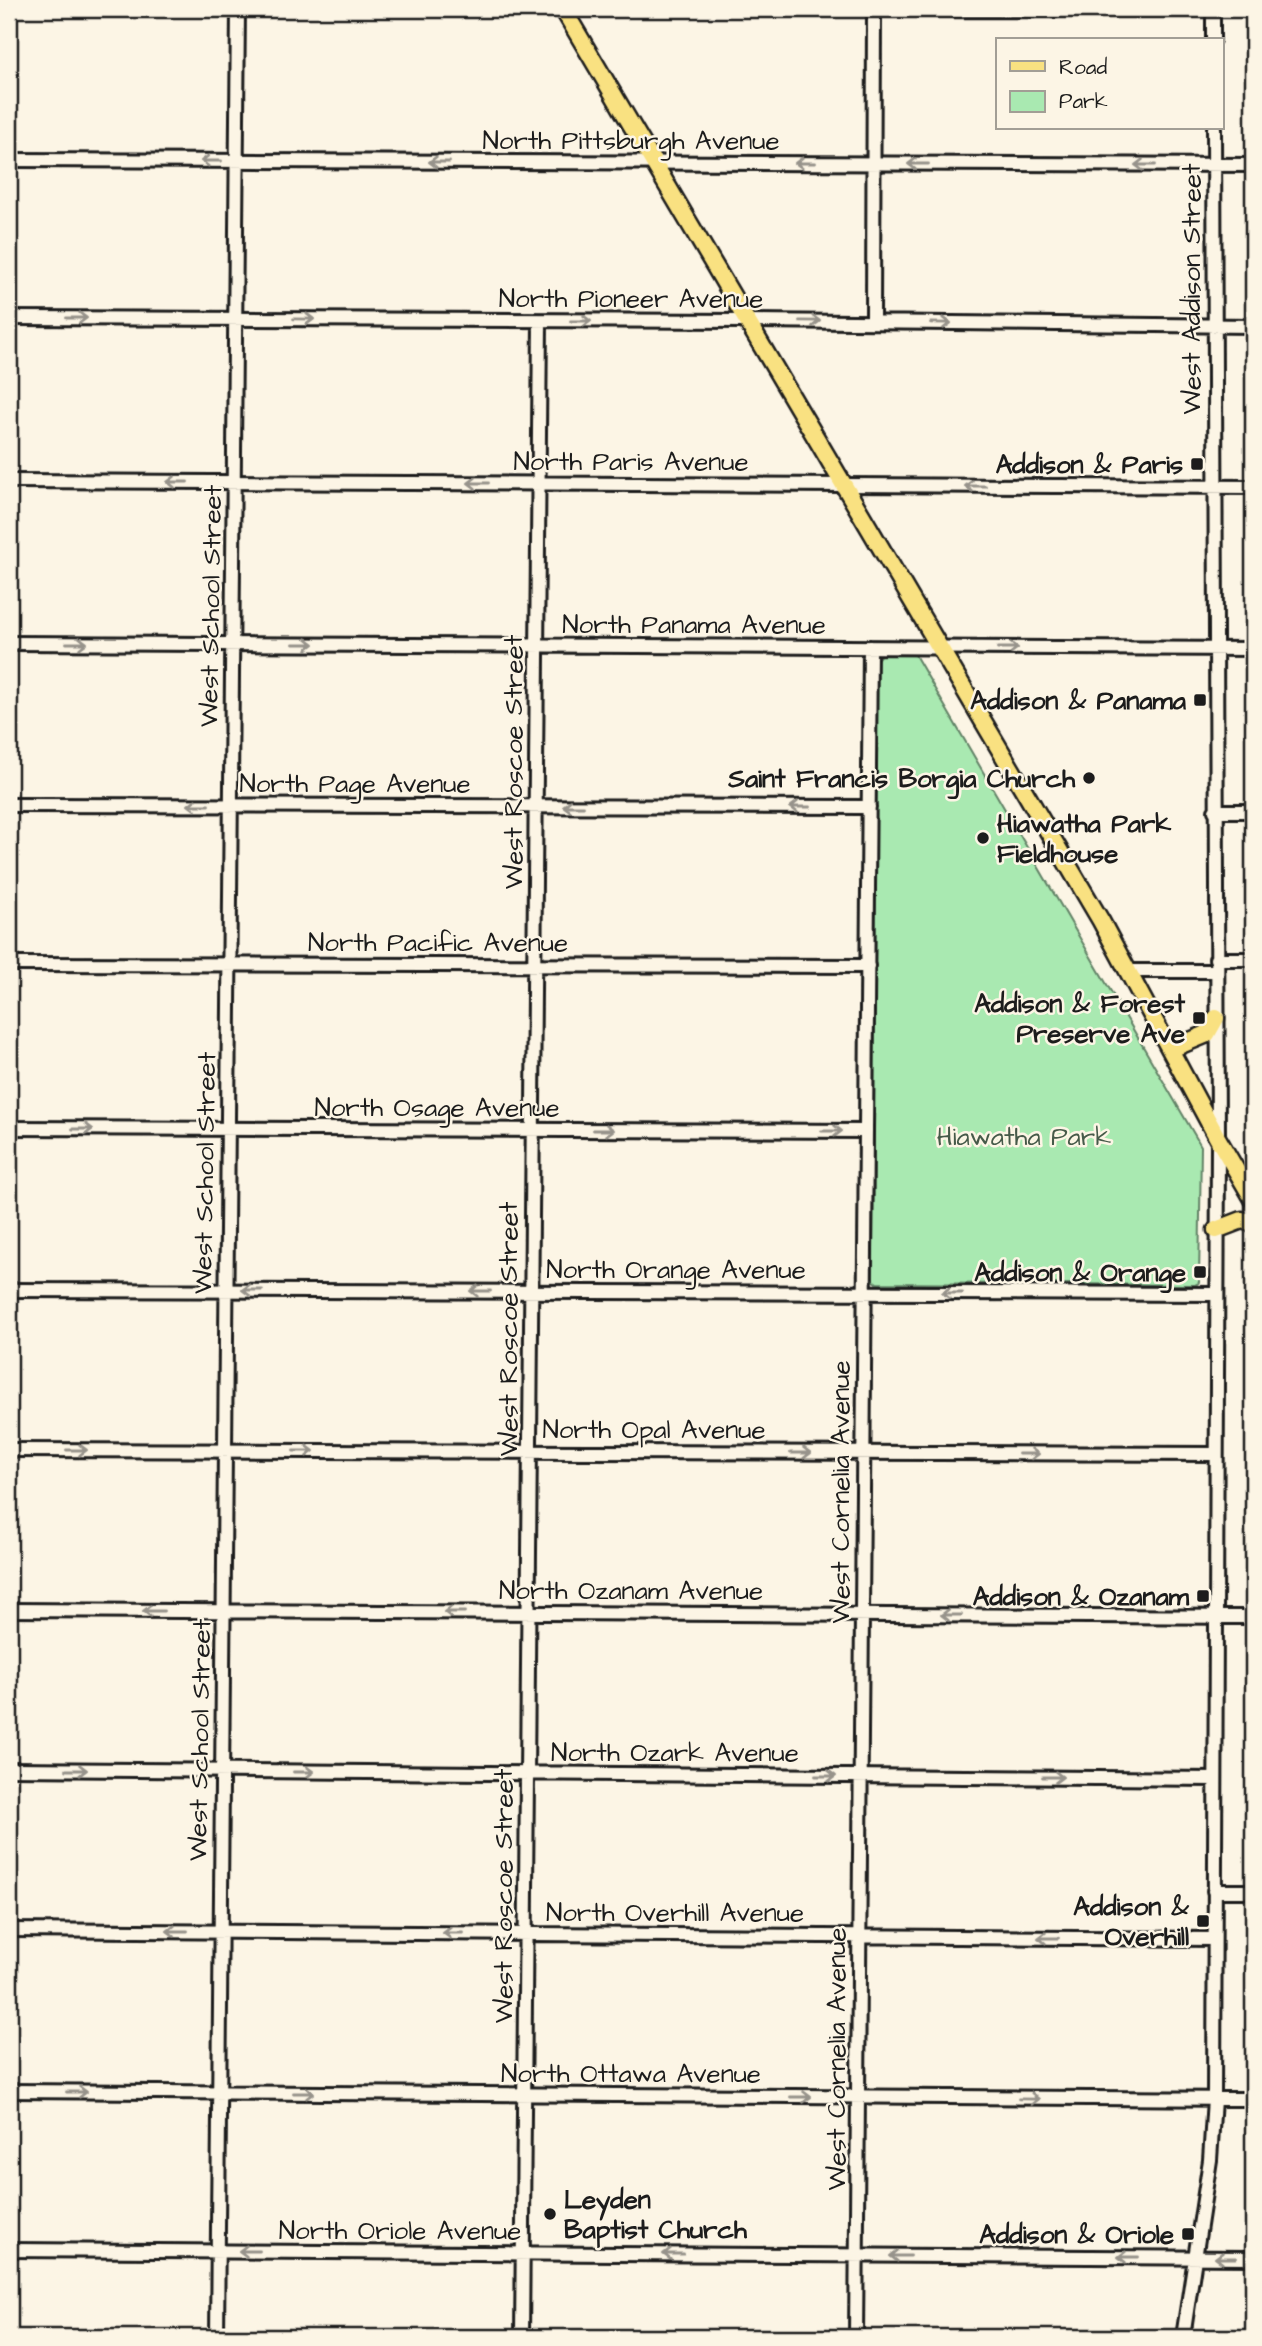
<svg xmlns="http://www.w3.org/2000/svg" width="1262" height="2346" viewBox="0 0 1262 2346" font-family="'Architects Daughter',sans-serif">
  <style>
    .green { fill: #a9e9b1; stroke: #628266; stroke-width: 2 }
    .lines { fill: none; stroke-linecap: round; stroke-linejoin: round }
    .minor-casing { stroke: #1c1c1c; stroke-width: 18 }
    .major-casing { stroke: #1c1c1c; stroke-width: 21 }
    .minor { stroke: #fcf5e5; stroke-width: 12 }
    .major { stroke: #f9e181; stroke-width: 16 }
    .oneway { stroke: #97938b }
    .poi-dot { fill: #1c1c1c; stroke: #fcf5e5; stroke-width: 2.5 }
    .labels { text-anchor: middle; stroke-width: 5; stroke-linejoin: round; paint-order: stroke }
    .street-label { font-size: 26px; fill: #1c1c1c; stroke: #fcf5e5 }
    .poi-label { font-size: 26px; font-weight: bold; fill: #1c1c1c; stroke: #fcf5e5; text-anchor: end }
    .park-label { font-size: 26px; fill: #465a49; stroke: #fcf5e5 }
  </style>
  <rect width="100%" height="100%" fill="#fcf5e5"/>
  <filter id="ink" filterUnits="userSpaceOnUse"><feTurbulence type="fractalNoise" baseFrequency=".0143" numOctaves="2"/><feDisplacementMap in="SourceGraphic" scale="14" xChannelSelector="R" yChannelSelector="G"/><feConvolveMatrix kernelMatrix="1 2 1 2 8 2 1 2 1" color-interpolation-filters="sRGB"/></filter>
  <g filter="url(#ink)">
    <path class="green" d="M881,654L915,655L1201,1146L1199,1283L1195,1285L877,1283L873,1280L877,660Z"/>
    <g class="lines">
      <defs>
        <path id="minor" d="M924,9H1197
          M1213,9V40
          M9,160L1253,165
          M9,318L746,321L1253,326
          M873,322L874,9
          M9,481L1253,487
          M9,643L1253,649
          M9,805L869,807
          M1215,811H1253
          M1216,959H1253
          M9,964L868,966
          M1129,971H1216
          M9,1128L866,1131
          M9,1290L1216,1294
          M9,1450L1216,1454
          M9,1610L1253,1617
          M9,1769L1215,1779
          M1214,1891H1253
          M9,1930L1214,1939
          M9,2091L1253,2099
          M9,2250L1253,2258
          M217,2337L238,9
          M522,2337L540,321
          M856,2337L870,647
          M1183,2337L1210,2160L1214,2099L1218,1139L1214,128"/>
        <path id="major" d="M563,9L1101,921L1218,1139L1253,1199
          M1171,1049L1207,1034L1216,1018
          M1216,1230L1242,1220L1253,1223"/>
      </defs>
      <use href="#minor" class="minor-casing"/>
      <use href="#major" class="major-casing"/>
      <use href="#minor" class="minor"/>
      <use href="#major" class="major"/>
    </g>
    <defs><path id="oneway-shaft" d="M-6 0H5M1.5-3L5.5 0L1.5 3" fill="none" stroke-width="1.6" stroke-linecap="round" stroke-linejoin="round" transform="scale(1.75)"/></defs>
    <g class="oneway">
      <use href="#oneway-shaft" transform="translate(211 161) rotate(-180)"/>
      <use href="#oneway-shaft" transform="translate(439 162) rotate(-180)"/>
      <use href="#oneway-shaft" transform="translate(805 163) rotate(-180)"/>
      <use href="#oneway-shaft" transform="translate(918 164) rotate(-180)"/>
      <use href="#oneway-shaft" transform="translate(1145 165) rotate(-180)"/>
      <use href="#oneway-shaft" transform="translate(77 318)"/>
      <use href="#oneway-shaft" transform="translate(304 319) rotate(1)"/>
      <use href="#oneway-shaft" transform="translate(581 321)"/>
      <use href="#oneway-shaft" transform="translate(810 321) rotate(1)"/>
      <use href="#oneway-shaft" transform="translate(941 323) rotate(1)"/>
      <use href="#oneway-shaft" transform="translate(177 482) rotate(-180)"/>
      <use href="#oneway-shaft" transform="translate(478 483) rotate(-180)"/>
      <use href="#oneway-shaft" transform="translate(975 486) rotate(-180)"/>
      <use href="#oneway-shaft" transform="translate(77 643)"/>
      <use href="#oneway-shaft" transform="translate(304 644)"/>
      <use href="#oneway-shaft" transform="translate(1008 648)"/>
      <use href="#oneway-shaft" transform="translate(198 805) rotate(-180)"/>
      <use href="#oneway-shaft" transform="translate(573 806) rotate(-180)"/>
      <use href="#oneway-shaft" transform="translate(800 807) rotate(-180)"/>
      <use href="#oneway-shaft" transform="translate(83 1129)"/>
      <use href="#oneway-shaft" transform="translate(604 1130)"/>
      <use href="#oneway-shaft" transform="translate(832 1131)"/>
      <use href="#oneway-shaft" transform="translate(252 1290) rotate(-180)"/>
      <use href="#oneway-shaft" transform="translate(480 1291) rotate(-180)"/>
      <use href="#oneway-shaft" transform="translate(952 1293) rotate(-180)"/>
      <use href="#oneway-shaft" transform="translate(77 1450)"/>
      <use href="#oneway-shaft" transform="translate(304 1451)"/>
      <use href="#oneway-shaft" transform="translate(801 1453)"/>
      <use href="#oneway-shaft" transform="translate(1029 1454)"/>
      <use href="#oneway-shaft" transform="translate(153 1611) rotate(-180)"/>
      <use href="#oneway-shaft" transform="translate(454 1612) rotate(-180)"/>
      <use href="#oneway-shaft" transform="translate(951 1615) rotate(-180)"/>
      <use href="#oneway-shaft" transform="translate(77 1770)"/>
      <use href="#oneway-shaft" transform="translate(304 1772)"/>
      <use href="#oneway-shaft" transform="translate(826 1776)"/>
      <use href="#oneway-shaft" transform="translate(1053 1777)"/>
      <use href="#oneway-shaft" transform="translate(177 1931) rotate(-180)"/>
      <use href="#oneway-shaft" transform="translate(453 1933) rotate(-180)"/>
      <use href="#oneway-shaft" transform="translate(1048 1938) rotate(-180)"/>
      <use href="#oneway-shaft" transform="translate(77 2092)"/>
      <use href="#oneway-shaft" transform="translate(304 2093)"/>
      <use href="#oneway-shaft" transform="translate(801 2097)"/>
      <use href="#oneway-shaft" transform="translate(1029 2099) rotate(1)"/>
      <use href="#oneway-shaft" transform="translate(249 2251) rotate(-180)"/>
      <use href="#oneway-shaft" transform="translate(673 2254) rotate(-180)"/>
      <use href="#oneway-shaft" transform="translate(900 2256) rotate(-180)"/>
      <use href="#oneway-shaft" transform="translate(1128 2257) rotate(-180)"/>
      <use href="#oneway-shaft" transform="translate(1225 2258) rotate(-180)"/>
    </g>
  </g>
  <g class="poi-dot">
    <rect x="1190" y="457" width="14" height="14" rx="3.5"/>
    <rect x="1193" y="693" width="14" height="14" rx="3.5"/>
    <circle cx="1089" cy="778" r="7"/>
    <circle cx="983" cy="838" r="7"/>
    <rect x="1192" y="1011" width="14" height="14" rx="3.5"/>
    <rect x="1193" y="1265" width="14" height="14" rx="3.5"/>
    <rect x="1196" y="1589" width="14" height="14" rx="3.5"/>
    <rect x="1196" y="1914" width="14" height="14" rx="3.5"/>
    <circle cx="550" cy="2214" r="7"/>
    <rect x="1181" y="2227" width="14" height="14" rx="3.5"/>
  </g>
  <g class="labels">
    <g class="street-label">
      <text x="631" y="149">North Pittsburgh Avenue</text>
      <text transform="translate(1191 289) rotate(-90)" y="9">West Addison Street</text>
      <text x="631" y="307">North Pioneer Avenue</text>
      <text x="631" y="470">North Paris Avenue</text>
      <text transform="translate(210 606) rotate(-89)" y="9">West School Street</text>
      <text x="694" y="633">North Panama Avenue</text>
      <text transform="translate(513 762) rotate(-90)" y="9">West Roscoe Street</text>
      <text x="355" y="792">North Page Avenue</text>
      <text x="438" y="951">North Pacific Avenue</text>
      <text x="437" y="1116">North Osage Avenue</text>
      <text transform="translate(204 1173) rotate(-89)" y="9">West School Street</text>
      <text x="676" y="1278">North Orange Avenue</text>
      <text transform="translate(508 1329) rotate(-90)" y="9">West Roscoe Street</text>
      <text x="654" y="1438">North Opal Avenue</text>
      <text transform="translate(840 1492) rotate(-90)" y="9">West Cornelia Avenue</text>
      <text x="631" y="1599">North Ozanam Avenue</text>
      <text transform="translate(199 1740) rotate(-89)" y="9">West School Street</text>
      <text x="675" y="1761">North Ozark Avenue</text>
      <text transform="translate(503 1896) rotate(-90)" y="9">West Roscoe Street</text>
      <text x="675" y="1921">North Overhill Avenue</text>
      <text transform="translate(836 2059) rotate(-90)" y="9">West Cornelia Avenue</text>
      <text x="631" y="2082">North Ottawa Avenue</text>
      <text x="400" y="2239">North Oriole Avenue</text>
    </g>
    <g class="poi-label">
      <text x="1183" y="473">Addison &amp; Paris</text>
      <text x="1186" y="709">Addison &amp; Panama</text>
      <text x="1075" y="787">Saint Francis Borgia Church</text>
      <text x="997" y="832" text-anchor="start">Hiawatha Park<tspan x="997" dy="30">Fieldhouse</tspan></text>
      <text x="1185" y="1012">Addison &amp; Forest<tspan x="1185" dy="30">Preserve Ave</tspan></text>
      <text x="1186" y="1281">Addison &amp; Orange</text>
      <text x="1189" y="1605">Addison &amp; Ozanam</text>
      <text x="1189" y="1915">Addison &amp;<tspan x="1189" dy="30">Overhill</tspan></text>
      <text x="564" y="2208" text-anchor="start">Leyden<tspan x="564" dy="30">Baptist Church</tspan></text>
      <text x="1174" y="2243">Addison &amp; Oriole</text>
    </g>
    <g class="park-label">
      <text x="1024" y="1145">Hiawatha Park</text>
    </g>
  </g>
  <rect width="1262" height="2346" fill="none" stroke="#fcf5e5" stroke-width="35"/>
  <rect x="18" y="18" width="1227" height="2311" fill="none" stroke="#1c1c1c" stroke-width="2.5" filter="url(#ink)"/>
  <rect x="996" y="38" width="228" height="91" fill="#fcf5e5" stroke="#a29e95" stroke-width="2"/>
  <rect x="1010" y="61" width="35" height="10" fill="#f9e181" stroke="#a29e95" stroke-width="2"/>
  <text x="1059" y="74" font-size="21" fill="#1c1c1c">Road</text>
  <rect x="1010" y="91" width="35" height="21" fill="#a9e9b1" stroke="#a29e95" stroke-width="2"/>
  <text x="1059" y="108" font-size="21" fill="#1c1c1c">Park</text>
</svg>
